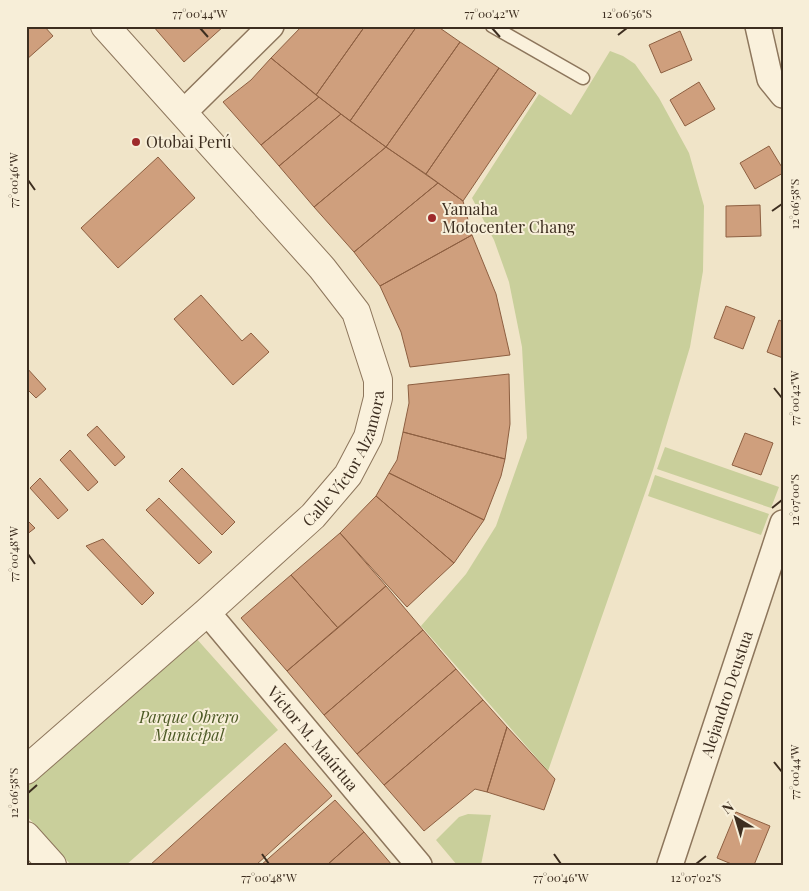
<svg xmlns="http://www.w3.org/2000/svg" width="809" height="891" viewBox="0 0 809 891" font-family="'Playfair Display',serif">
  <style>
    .green { fill: #c9cf9b }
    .building { fill: #cf9f7d; stroke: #8d5f41 }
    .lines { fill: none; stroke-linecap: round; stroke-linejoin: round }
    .service-casing { stroke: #8d765c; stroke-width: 15 }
    .minor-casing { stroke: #8d765c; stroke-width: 28 }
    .tertiary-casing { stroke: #8d765c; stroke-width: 30 }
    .service { stroke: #faf1dc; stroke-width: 12 }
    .minor { stroke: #faf1dc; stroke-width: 25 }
    .tertiary { stroke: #faf1dc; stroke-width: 28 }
    .ticks { fill: none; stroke: #3d2e20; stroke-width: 2 }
    .poi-dot { fill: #9e2a2b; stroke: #f7eed8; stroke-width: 2 }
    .labels { text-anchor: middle; stroke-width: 4; stroke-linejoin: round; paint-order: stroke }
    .poi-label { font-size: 16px; fill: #3d2e20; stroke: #f7eed8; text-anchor: start }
    .street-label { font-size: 16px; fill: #3d2e20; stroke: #f7eed8 }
    .park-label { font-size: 16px; font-style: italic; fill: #4d5a26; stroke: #f7eed8 }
    .neatline { fill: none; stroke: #3d2e20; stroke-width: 2 }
    .ticks-label { font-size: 12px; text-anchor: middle; fill: #3d2e20 }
  </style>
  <rect width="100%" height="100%" fill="#f0e4c8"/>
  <path class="green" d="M610,51L623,56L635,64L659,98L689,153L704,206L703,271L690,347L653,470L548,771L421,626L466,574L496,526L527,438L522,347L509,282L494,240L472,198L539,94L571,115Z
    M665,447L779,487L771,508L657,469Z
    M655,475L769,514L761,535L648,496Z
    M195,637L278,730L126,865H71L26,815V788Z
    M468,814L491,815L481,865H457L436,840L459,817Z"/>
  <path class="building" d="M26,26H44L53,36L26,60Z
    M153,26H224L184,62Z
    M302,26H365L316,95L271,58Z
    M365,26H417L350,121L316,95Z
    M417,26H437L460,42L386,147L350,121Z
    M680,31L692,60L661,73L649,45Z
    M460,42L499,68L426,174L386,147Z
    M271,58L319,97L261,145L223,102L251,80Z
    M499,68L536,93L463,201L426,174Z
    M699,82L715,109L685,126L670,100Z
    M319,97L341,114L279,166L261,145Z
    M341,114L386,147L314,207L279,166Z
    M769,146L783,169V173L755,189L740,163Z
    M386,147L438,183L354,252L314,207Z
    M158,157L195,198L118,268L81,228Z
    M438,183L463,201L472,235L380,286L354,252Z
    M760,205L761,236L726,237V206Z
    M472,235L496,294L510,355L410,367L401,332L380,286Z
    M201,295L242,341L251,333L269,352L233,385L174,319Z
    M726,306L755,317L743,349L714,338Z
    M779,320L783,322V358L767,352Z
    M26,367L46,389L36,398L26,388Z
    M509,374L510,424L505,459L403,432L409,403L408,385Z
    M97,426L125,457L115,466L87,435Z
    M403,432L505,459L501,476L484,520L389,473L397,460Z
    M745,433L773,443L761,475L732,465Z
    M70,450L98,482L88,491L60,460Z
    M182,468L235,522L222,535L169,481Z
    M389,473L484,520L454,563L376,496Z
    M40,478L68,510L58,519L30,488Z
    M376,496L454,563L407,607L340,533Z
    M159,498L212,552L199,564L146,510Z
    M26,519L35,528L26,535Z
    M340,533L386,586L338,628L291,575Z
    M103,539L154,593L142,605L86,546Z
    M291,575L338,628L287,671L241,618Z
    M386,586L423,630L324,715L287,671Z
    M423,630L456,669L357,754L324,715Z
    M456,669L483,700L384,785L357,754Z
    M483,700L507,727L487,792L475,789L424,831L384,785Z
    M507,727L555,779L544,810L487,792Z
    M285,743L332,796L256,865H150Z
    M335,800L364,832L327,865H261Z
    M736,812L770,826L754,865H734L717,858Z
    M364,832L392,865H327Z"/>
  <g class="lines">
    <defs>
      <path id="service" d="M492,26L583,78"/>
      <g id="minor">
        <path d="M758,26L770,79L783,95"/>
        <path d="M183,113L271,26"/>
        <path id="s1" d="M207,612L419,865"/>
        <path id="s2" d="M670,865L783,523"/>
      </g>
      <g id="tertiary">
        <path id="s3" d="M26,770L207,612L313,516L348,475L368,437L378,398V380L356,312L322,268L105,26"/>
        <path d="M26,836L52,865"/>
      </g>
    </defs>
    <use href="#service" class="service-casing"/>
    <use href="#minor" class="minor-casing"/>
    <use href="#tertiary" class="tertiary-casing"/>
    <use href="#service" class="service"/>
    <use href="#minor" class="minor"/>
    <use href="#tertiary" class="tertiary"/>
  </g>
  <path class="ticks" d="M200,28L208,37M492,28L500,37M618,35L627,28M28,180L35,190M772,211L782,204M774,388L782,398M772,508L782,500M28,554L35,564M774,762L782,772M28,793L37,785M262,854L269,864M554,854L561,864M696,864L706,856"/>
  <g class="poi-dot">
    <circle cx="136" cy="142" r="5"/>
    <circle cx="432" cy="218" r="5"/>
  </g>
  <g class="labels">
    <g class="poi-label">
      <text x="146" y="148">Otobai Perú</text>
      <text x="442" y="215">Yamaha<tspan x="442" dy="18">Motocenter Chang</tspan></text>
    </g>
    <g class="street-label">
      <text dy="6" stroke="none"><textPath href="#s3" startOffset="450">Calle Víctor Alzamora</textPath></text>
      <text dy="6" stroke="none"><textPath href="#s2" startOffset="180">Alejandro Deustua</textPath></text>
      <text dy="6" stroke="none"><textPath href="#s1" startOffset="165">Víctor M. Maúrtua</textPath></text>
    </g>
    <g class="park-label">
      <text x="189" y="723">Parque Obrero<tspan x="189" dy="18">Municipal</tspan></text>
    </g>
  </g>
  <rect width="809" height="891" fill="none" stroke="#f7eed8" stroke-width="55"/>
  <g transform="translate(736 818) rotate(322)" stroke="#f7eed8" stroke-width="4" paint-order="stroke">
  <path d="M0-4L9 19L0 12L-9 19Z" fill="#3d2e20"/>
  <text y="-8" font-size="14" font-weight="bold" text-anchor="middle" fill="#3d2e20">N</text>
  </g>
  <rect x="28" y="28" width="754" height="836" class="neatline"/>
  <g class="ticks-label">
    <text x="200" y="18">77°00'44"W</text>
    <text x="492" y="18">77°00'42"W</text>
    <text x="627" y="18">12°06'56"S</text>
    <text transform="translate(14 180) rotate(-90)" y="4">77°00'46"W</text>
    <text transform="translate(795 204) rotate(-90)" y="4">12°06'58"S</text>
    <text transform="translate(795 398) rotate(-90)" y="4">77°00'42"W</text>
    <text transform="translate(795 500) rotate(-90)" y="4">12°07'00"S</text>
    <text transform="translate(14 554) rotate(-90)" y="4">77°00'48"W</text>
    <text transform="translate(795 772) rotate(-90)" y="4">77°00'44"W</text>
    <text transform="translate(14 793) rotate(-90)" y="4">12°06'58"S</text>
    <text x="269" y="882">77°00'48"W</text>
    <text x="561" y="882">77°00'46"W</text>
    <text x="696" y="882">12°07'02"S</text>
  </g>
</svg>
